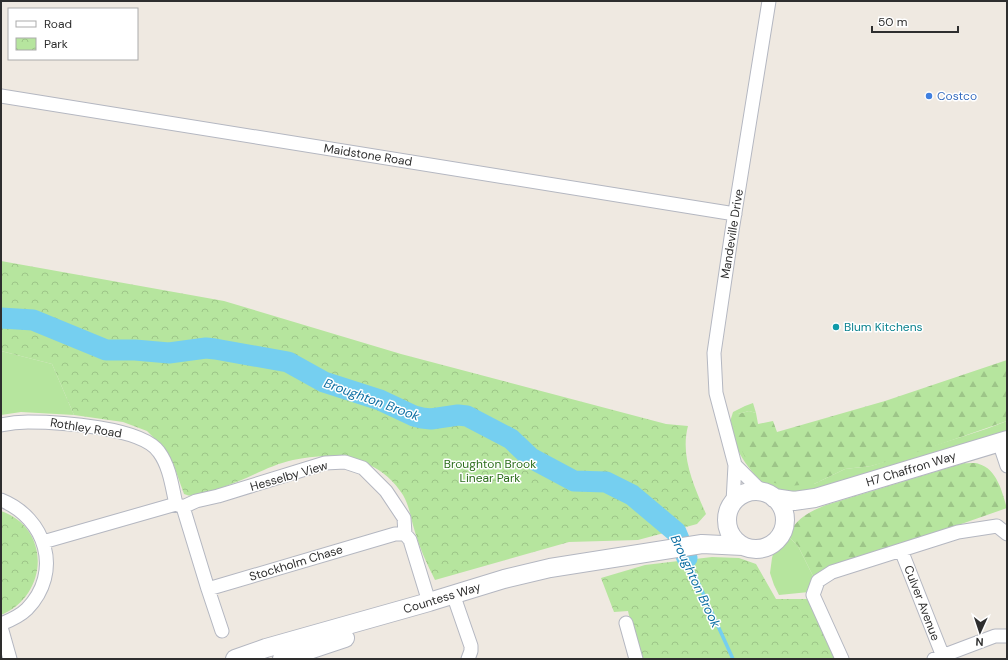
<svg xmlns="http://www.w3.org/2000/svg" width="1008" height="660" viewBox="0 0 1008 660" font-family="'DM Sans',sans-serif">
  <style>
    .grass { fill: #b6e59e }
    .forest { fill: url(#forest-firs) }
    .park { fill: url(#park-crowns) }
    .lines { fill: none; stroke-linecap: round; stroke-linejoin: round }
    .stream { stroke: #75cff0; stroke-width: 3.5 }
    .river { stroke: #75cff0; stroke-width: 21 }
    .street-casing { stroke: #b4b7c1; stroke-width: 15 }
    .secondary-casing { stroke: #b4b7c1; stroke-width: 20 }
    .street { stroke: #fff; stroke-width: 13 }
    .secondary { stroke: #fff; stroke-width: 18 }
    .shop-dot { fill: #3f7fe0; stroke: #fff; stroke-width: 1.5 }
    .culture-dot { fill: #0f9aa8; stroke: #fff; stroke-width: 1.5 }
    .labels { text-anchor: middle; stroke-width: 3; stroke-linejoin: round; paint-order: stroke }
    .shop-label { font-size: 12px; fill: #366cbe; stroke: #fff; text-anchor: start }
    .street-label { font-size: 12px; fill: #2e2e2e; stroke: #fff }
    .culture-label { font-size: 12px; fill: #0d838f; stroke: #fff; text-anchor: start }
    .park-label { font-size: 12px; fill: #2c6e1b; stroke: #fff }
    .water-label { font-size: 13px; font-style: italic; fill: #0d6fa3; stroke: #fff }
  </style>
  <defs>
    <pattern id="forest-firs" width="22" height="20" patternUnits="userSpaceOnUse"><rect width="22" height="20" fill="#b6e59e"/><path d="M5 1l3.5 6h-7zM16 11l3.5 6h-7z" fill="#9dc588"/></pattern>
    <pattern id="park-crowns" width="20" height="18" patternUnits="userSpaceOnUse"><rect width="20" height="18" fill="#b6e59e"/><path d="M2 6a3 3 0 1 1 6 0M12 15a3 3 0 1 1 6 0" fill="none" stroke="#9dc588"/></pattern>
  </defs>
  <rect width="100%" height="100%" fill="#efe9e1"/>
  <path class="grass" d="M1,351L52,364L74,415L21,412L1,415Z
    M753,403L756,413L749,411L738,414L814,484L845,469L871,466L986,429L1007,421V431L802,494C795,494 787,494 781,493C757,486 731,448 730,424C730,420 732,416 733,412L745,406Z
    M788,536L798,546L814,578L809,592L779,595L774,585L770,573L772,558L774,550Z"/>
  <path class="forest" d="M1007,360V421L906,456L871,466L845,469L814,484L788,486L766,481L750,467L738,443L734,428L738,414L749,411L756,413L758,424L773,421L777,432L885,401Z
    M964,463C968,464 975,462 979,464C997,469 1002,492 1007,508L827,571L814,578L798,546L788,536C796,518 809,512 826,505Z"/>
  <path class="park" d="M1,261L224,301L401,354L666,424L688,426C680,456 694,486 706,514L697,524L638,540L569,542L435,580C427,564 420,549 415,532C411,520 410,507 403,495C379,456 334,451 293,460C274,464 256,474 239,481C226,486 206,495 193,496C190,496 187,495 184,494L174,466L164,448L147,431L123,422L74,415L52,364L1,351Z
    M1,511C51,528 49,595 1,615Z
    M712,557L739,558L756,564L776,599H813L844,659H639L628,611L614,612L601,578L645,565Z"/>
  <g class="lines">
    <path class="stream" d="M687,558L733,659"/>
    <path class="river" d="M1,318L33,320L106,350H135L169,353L206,348L215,349L288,362L324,382L380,400L414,416L422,418L431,419L458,415L467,416L511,439L531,458L574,481L606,482L632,495L676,532L687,558"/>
    <defs>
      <path id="street" d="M1,96L735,214
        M1,425C10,423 19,422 28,422C58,422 142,427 159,452C170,467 172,487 176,504
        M999,442L1007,466
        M735,465L761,491
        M1,500C46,518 63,572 27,609C20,616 11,620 1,624
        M733,502L735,465L716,393L714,353L732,231L769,1
        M176,504L183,507L208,589L395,534H405L410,540L429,602
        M183,507L196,501L218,496L325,463L345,462L363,468L386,491L404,518L405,534
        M43,542L176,504
        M901,550L944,659
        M208,589L222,631
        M453,594L471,646V651L468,659
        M626,623L636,659
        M1,627L10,659
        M842,659L813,595L818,581L832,572L958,532L997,526L1007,534
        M934,659L995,636H1007"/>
      <path id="secondary" d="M727 520a29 29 0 1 1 58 0a29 29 0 1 1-58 0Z
        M774,498L794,501L815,498L1007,440
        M235,659L266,648L429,602L504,579L550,568L702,544L743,546
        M282,659L345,638"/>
    </defs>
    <use href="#street" class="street-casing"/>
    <use href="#secondary" class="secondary-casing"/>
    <use href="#street" class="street"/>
    <use href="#secondary" class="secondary"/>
  </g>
  <circle class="shop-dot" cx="929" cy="96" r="4"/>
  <circle class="culture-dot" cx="836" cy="327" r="4"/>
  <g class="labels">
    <g class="shop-label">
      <text x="937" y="100">Costco</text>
    </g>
    <g class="street-label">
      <text transform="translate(368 155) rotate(9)" y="4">Maidstone Road</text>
      <text transform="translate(732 234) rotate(-81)" y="4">Mandeville Drive</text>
      <text transform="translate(86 428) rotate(9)" y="4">Rothley Road</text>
      <text transform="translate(911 469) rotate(-17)" y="4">H7 Chaffron Way</text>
      <text transform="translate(289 476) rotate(-16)" y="4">Hesselby View</text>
      <text transform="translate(296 563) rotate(-17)" y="4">Stockholm Chase</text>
      <text transform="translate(442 598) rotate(-17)" y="4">Countess Way</text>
      <text transform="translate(922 603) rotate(69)" y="4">Culver Avenue</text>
    </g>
    <g class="culture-label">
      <text x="844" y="331">Blum Kitchens</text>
    </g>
    <g class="park-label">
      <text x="490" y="468">Broughton Brook<tspan x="490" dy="14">Linear Park</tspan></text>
    </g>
    <g class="water-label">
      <text transform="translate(372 399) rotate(20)" y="5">Broughton Brook</text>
      <text transform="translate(696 581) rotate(65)" y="5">Broughton Brook</text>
    </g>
  </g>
  <rect width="1008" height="660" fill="none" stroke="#2e2e2e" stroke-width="4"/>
  <rect x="8" y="8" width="130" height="52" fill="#ffffff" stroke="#ababab"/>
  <rect x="16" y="21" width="20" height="6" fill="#ffffff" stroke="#ababab"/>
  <text x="44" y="28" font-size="12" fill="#2e2e2e">Road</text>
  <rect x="16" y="38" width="20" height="12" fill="url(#park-crowns)" stroke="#ababab"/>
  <text x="44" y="48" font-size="12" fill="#2e2e2e">Park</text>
  <g transform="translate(980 632) rotate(183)" stroke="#ffffff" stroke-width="3" paint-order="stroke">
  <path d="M0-3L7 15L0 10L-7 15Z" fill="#2e2e2e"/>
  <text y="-6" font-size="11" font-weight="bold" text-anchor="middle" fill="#2e2e2e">N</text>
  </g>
  <path d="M872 26v6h86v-6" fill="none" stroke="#2e2e2e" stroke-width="2"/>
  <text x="878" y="26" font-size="12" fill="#2e2e2e" stroke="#ffffff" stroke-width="3" paint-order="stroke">50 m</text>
</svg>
